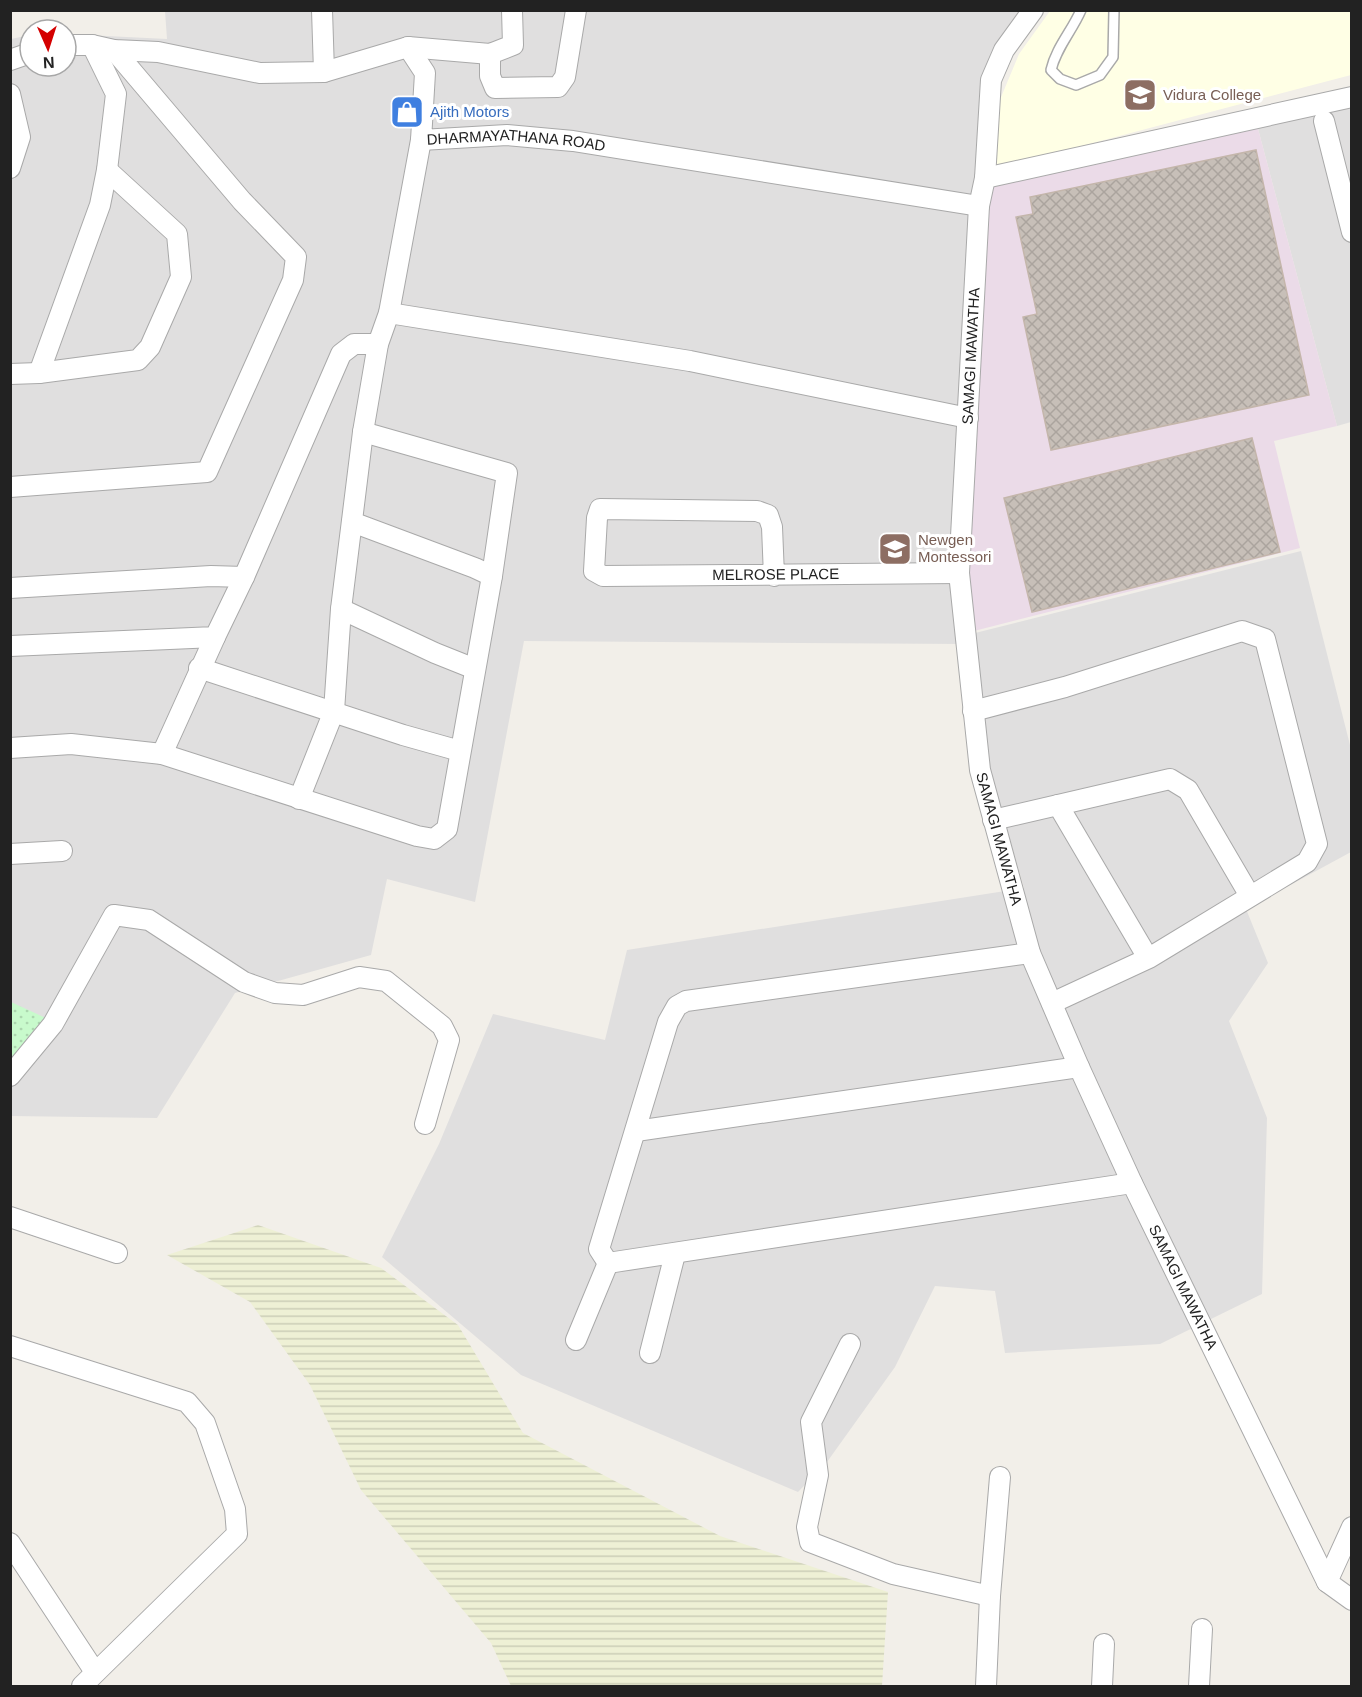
<svg xmlns="http://www.w3.org/2000/svg" width="1362" height="1697" viewBox="0 0 1362 1697" font-family="Arial,sans-serif">
  <style>
    .residential { fill: #e0dfdf }
    .industrial { fill: #ebdbe8 }
    .education { fill: #ffffe5 }
    .farmland { fill: url(#farmland-rules) }
    .park { fill: url(#park-dots) }
    .building { fill: url(#building-cross-hatch); stroke: #c4b6ab; stroke-width: 1.5 }
    .lines { fill: none; stroke-linecap: round; stroke-linejoin: round }
    .service-casing { stroke: #a9a9a9; stroke-width: 12 }
    .minor-casing { stroke: #a9a9a9; stroke-width: 22 }
    .service { stroke: #fff; stroke-width: 9 }
    .minor { stroke: #fff; stroke-width: 20 }
    .labels { text-anchor: middle; stroke-width: 6; stroke-linejoin: round; paint-order: stroke }
    .education-label { font-size: 15px; fill: #785e54; stroke: #fff; text-anchor: start }
    .shop-label { font-size: 15px; fill: #366cbe; stroke: #fff; text-anchor: start }
    .street-label { font-size: 15px; fill: #222; stroke: #fff }
  </style>
  <defs>
    <pattern id="farmland-rules" width="6" height="5" patternUnits="userSpaceOnUse" patternTransform="scale(1.5)"><rect width="6" height="5" fill="#eef0d5"/><path d="M0 2.5h6" fill="none" stroke="#ccceb7"/></pattern>
    <pattern id="park-dots" width="8" height="8" patternUnits="userSpaceOnUse" patternTransform="scale(1.5)"><rect width="8" height="8" fill="#c8facc"/><path d="M2 2h.1M6 6h.1" fill="none" stroke="#acd6af" stroke-width="1.8" stroke-linecap="round"/></pattern>
    <pattern id="building-cross-hatch" width="8" height="8" patternUnits="userSpaceOnUse" patternTransform="scale(1.5)"><rect width="8" height="8" fill="#c7bfb8"/><path d="M0 0l8 8M0 8l8-8" fill="none" stroke="#aba49e"/></pattern>
  </defs>
  <rect width="100%" height="100%" fill="#f2efe9"/>
  <path class="residential" d="M165,11H1030L987,79L962,644L524,641L475,902L387,879L371,955L235,993L157,1118L11,1116V39L30,35V66H66V34L167,39Z
    M1351,101V422L1337,426L1257,125Z
    M1301,551L1351,749V852L1246,909L1268,963L1229,1021L1267,1118L1262,1294L1160,1344L1005,1353L995,1291L935,1286L895,1367L827,1462L798,1492L521,1375L382,1257L439,1144L493,1014L605,1040L627,950L1024,888L990,770L975,633Z"/>
  <path class="industrial" d="M1257,125L1337,426L1274,441L1300,548L974,631L968,573L988,208L994,187Z"/>
  <path class="education" d="M1050,11H1351V75L994,169V114L1019,54Z"/>
  <path class="farmland" d="M258,1225L381,1268L458,1325L523,1433L720,1536L888,1592L882,1686H511L491,1643L361,1490L310,1385L250,1302L167,1255Z"/>
  <path class="park" d="M11,1002L48,1019L11,1068Z"/>
  <path class="building" d="M1256,150L1309,395L1051,450L1023,317L1037,314L1016,217L1033,214L1030,197Z
    M1252,438L1280,552L1032,612L1004,498Z"/>
  <g class="lines">
    <defs>
      <path id="service" d="M1081,10C1072,31 1056,48 1051,70L1060,79L1076,85L1100,75L1113,57L1114,10"/>
      <g id="minor">
        <path d="M322,10L324,72"/>
        <path id="s1" d="M1033,10L1004,50L991,80L985,178L979,206L959,573L980,770L1030,953L1079,1067L1132,1183L1327,1582L1352,1600"/>
        <path id="s2" d="M66,45H92L114,50L158,52L260,73L324,72L408,47L425,73L421,140L507,135L573,141L979,206"/>
        <path d="M408,47L490,54L513,45L512,10"/>
        <path d="M490,54V76L495,88L558,87L565,77L576,10"/>
        <path d="M10,60L30,53"/>
        <path d="M10,94L20,137L10,168"/>
        <path d="M1324,121L1352,232"/>
        <path d="M985,178L1352,97"/>
        <path d="M389,313L690,361L968,418"/>
        <path d="M39,373L100,205L107,170L116,94L92,45"/>
        <path d="M10,374L39,373L138,360L150,347L181,277L177,234L107,170"/>
        <path d="M10,487L207,472L293,280L296,257L242,201L114,50"/>
        <path d="M352,522L475,568L492,576"/>
        <path id="s3" d="M774,576L772,527L768,515L757,511L600,509L597,518L594,571L603,576L959,573"/>
        <path d="M10,588L211,576L244,577"/>
        <path d="M341,609L435,653L475,669"/>
        <path d="M10,646L215,637L244,577L341,354L354,344H378"/>
        <path d="M199,668L403,735L460,751"/>
        <path d="M973,711L1065,687L1242,631L1265,639L1317,844L1307,862L1149,958L1052,1003"/>
        <path d="M10,748L71,744L162,754L417,836L434,839L447,829L492,576L507,473L363,432"/>
        <path d="M162,754L215,637"/>
        <path d="M299,799L334,711L341,609L363,432L378,344L389,313L421,140"/>
        <path d="M1058,805L1148,958"/>
        <path d="M993,820L1170,779L1188,790L1250,896"/>
        <path d="M10,854L62,851"/>
        <path d="M10,1076L53,1024L114,915L149,920L244,982L275,993L303,995L359,977L386,981L442,1026L449,1040L425,1124"/>
        <path d="M636,1131L1079,1067"/>
        <path d="M10,1217L117,1253"/>
        <path d="M608,1263L599,1249L668,1022L677,1006L686,1001L1030,953"/>
        <path d="M608,1263L1132,1183"/>
        <path d="M576,1340L608,1263"/>
        <path d="M850,1344L811,1422L818,1475L807,1527L810,1542L893,1574L990,1596"/>
        <path d="M10,1346L187,1402L205,1423L235,1509L237,1534L82,1686"/>
        <path d="M650,1353L675,1254"/>
        <path d="M10,1543L95,1672"/>
        <path d="M1327,1582L1352,1527"/>
        <path d="M986,1686L990,1596L1000,1477"/>
        <path d="M1102,1686L1104,1644"/>
        <path d="M1199,1686L1202,1629"/>
      </g>
    </defs>
    <use href="#service" class="service-casing"/>
    <use href="#minor" class="minor-casing"/>
    <use href="#service" class="service"/>
    <use href="#minor" class="minor"/>
  </g>
  <defs>
    <symbol id="school-square" viewBox="-11 -11 22 22"><rect x="-9" y="-9" width="18" height="18" rx="4" fill="#8d6e63" stroke="#fff"/><path d="M0-5L7-2L0 1L-7-2ZM-4 1L0 2.5L4 1V4Q0 6-4 4Z" fill="#fff"/></symbol>
    <symbol id="shop-square" viewBox="-11 -11 22 22"><rect x="-9" y="-9" width="18" height="18" rx="4" fill="#3f7fe0" stroke="#fff"/><path d="M-5-2.5h2.3a2.7 3.5 0 0 1 5.4 0H5L5.5 6h-11ZM-1.5-2.5h3a1.5 2.3 0 0 0-3 0Z" fill="#fff"/></symbol>
  </defs>
  <g fill-rule="evenodd">
    <use href="#school-square" x="1121" y="76" width="38" height="38"/>
    <use href="#shop-square" x="388" y="93" width="38" height="38"/>
    <use href="#school-square" x="876" y="530" width="38" height="38"/>
  </g>
  <g class="labels">
    <g class="education-label">
      <text x="1163" y="100">Vidura College</text>
      <text x="918" y="545">Newgen<tspan x="918" dy="17">Montessori</tspan></text>
    </g>
    <g class="shop-label">
      <text x="430" y="117">Ajith Motors</text>
    </g>
    <g class="street-label">
      <text dy="5" stroke="none"><textPath href="#s2" startOffset="542">DHARMAYATHANA ROAD</textPath></text>
      <text transform="translate(971 356) rotate(-87)" y="5">SAMAGI MAWATHA</text>
      <text dy="5" stroke="none"><textPath href="#s3" startOffset="476">MELROSE PLACE</textPath></text>
      <text dy="5" stroke="none"><textPath href="#s1" startOffset="846">SAMAGI MAWATHA</textPath></text>
      <text dy="5" stroke="none"><textPath href="#s1" startOffset="1332">SAMAGI MAWATHA</textPath></text>
    </g>
  </g>
  <rect width="1362" height="1697" fill="none" stroke="#222222" stroke-width="24"/>
  <g transform="translate(48 48) rotate(177)"><circle r="28" fill="#ffffff" stroke="#a7a7a7" stroke-width="1.5"/>
  <path d="M0-4.5L10 22L0 15L-10 22Z" fill="#d40000"/>
  <text y="-9" font-size="16" font-weight="bold" text-anchor="middle" fill="#222222">N</text>
  </g>
</svg>
